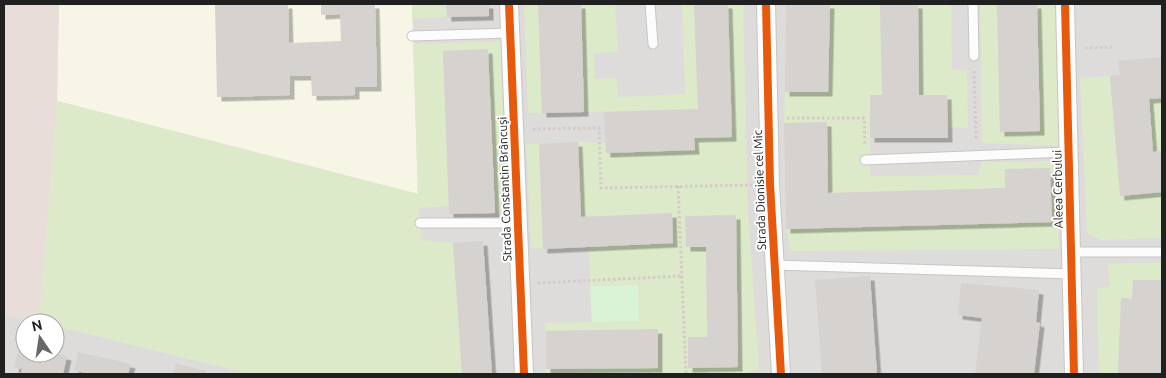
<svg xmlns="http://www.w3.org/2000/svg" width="1166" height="378" viewBox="0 0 1166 378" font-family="Ubuntu,sans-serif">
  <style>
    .residential { fill: #dddcda; fill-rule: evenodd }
    .education { fill: #f7f5e5 }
    .military { fill: #e8ddd9 }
    .grass { fill: #dceac9 }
    .park { fill: #d8f3d6 }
    .building { fill: #d5d2d0; filter: url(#shadow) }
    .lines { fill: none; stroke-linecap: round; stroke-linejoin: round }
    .service-casing { stroke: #c7c6c5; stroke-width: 11 }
    .minor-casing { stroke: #c7c6c5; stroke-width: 20 }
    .path { stroke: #d7c9c8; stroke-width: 3; stroke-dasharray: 2.5 2.5; stroke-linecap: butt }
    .service { stroke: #fcfcfc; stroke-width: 9 }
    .minor { stroke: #fcfcfc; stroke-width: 18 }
    .cycleway-casing { stroke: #fff; stroke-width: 11 }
    .cycleway { stroke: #e8590c; stroke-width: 8 }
    .labels { text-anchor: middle; stroke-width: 4; stroke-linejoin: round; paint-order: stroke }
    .street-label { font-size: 12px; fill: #202020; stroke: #fff }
  </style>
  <defs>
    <filter id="shadow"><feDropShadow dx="4.5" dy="4.5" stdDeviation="0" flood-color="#0004"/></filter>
  </defs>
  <rect width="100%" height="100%" fill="#eeece9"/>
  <path class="residential" d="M59,4H1162V374H4V315L39,322L57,101ZM25,323H55V353H25Z"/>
  <path class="education" d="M59,4H412L418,194L57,101Z"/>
  <path class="military" d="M4,4H59L57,101L39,322L4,315Z"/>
  <path class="grass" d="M412,4H446L447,17L412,19Z
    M524,4H538L542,113H528Z
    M581,4H615L618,52L594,53L595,79L616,78L618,97L685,94L682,4H694L698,109L584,112Z
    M728,4H743L748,213L759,369L744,374H546V369L658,368L657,329L546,331L545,323L639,321L638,285L590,286L589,247L673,243L672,213L581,217L578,142L606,143V153L694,150V138L732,137Z
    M830,4H880L882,95H870V176L979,175L981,162L1057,161L1059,249L791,251L786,229L1051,221L1050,168L1005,169V188L828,193L826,123H784L785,92H828Z
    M918,4H951L952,69L967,71L968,128L947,127V95H919Z
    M980,4H997L1000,132L1040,131L1037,4H1057L1062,146L982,143Z
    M503,41L506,212L495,213L488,49L443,51L449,206L419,208L421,240L453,243L462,374H250L55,326V323L39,322L57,101L418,194L413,44Z
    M1110,76L1120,195L1162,192V238L1101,240L1087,233L1080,78Z
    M1162,98V151L1153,152L1149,99Z
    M526,144H539L543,249L531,248Z
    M1162,262V280H1133L1132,299L1121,298L1118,374H1099L1097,288L1109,287L1108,264Z"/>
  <path class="park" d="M638,285L639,321L592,322L590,286Z"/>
  <path class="building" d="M215,4H288L289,43L341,41L340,14L321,15V4H375L377,87H355V95L312,96L311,76H290V95L217,97Z
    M446,4H489V16L447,17Z
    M538,4H581L584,112L542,113Z
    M694,4H728L732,137L694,138L695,150L606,153L604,112L698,109Z
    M786,4H830L828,92H785Z
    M880,4H918L919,95H947L948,138H870V95H882Z
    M997,4H1037L1040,131L1000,132Z
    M488,49L495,213L449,214L443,51Z
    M1162,57V98L1149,99L1153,152L1162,151V192L1120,196L1110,76L1120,75L1118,61Z
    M827,122L828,193L1005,188V169L1050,168L1052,222L786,229L784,123Z
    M578,142L581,217L672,213L673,243L543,249L539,144Z
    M736,215L738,367L688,368V337H707L706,247H686L685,216Z
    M483,241L492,374H462L453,243Z
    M870,276L877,374H822L815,280Z
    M1133,280H1162V374H1118L1121,298L1132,299Z
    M961,283L1039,290L1036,322L1040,323L1034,374H975L982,318L958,315Z
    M658,329V368L546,369V331Z
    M19,346L25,347V353H52L67,356L63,374H21L22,369L14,368Z
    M78,352L131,364L128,374H88L74,370Z
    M176,364L207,371L206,374H173Z"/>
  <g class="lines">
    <defs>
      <path id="service" d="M650,4L653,44
        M973,4L974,56
        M412,36L510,33
        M865,160L1069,152
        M420,223H518
        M1071,252H1162
        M774,265L1072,274"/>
      <path id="minor" d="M509,4L524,374
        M766,4L770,184L781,374
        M1065,4L1074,374"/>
    </defs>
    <use href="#service" class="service-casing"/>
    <use href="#minor" class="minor-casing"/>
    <path class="path" d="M1085,48L1112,47
      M974,71L976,140
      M787,118H864L865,144
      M533,129L599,128L601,188L752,185
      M678,186L686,374
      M538,283L682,276"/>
    <use href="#service" class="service"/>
    <use href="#minor" class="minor"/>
    <defs>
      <path id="cycleway" d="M509,4L524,374
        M766,4L770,184L781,374
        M1065,4L1074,374"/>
    </defs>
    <use href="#cycleway" class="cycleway-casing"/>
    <use href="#cycleway" class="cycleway"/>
  </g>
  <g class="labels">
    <g class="street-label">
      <text transform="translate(505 189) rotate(-92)" y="4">Strada Constantin Brâncuși</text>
      <text transform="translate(1058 189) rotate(-91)" y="4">Aleea Cerbului</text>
      <text transform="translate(760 190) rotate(-92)" y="4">Strada Dionisie cel Mic</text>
    </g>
  </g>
  <rect width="1166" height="378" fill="none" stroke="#202020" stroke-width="10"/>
  <g transform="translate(40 338) rotate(347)"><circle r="24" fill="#ffffff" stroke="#a6a6a6"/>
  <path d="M0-4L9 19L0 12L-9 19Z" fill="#686766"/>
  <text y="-8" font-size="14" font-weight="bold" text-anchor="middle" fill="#202020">N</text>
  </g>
</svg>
